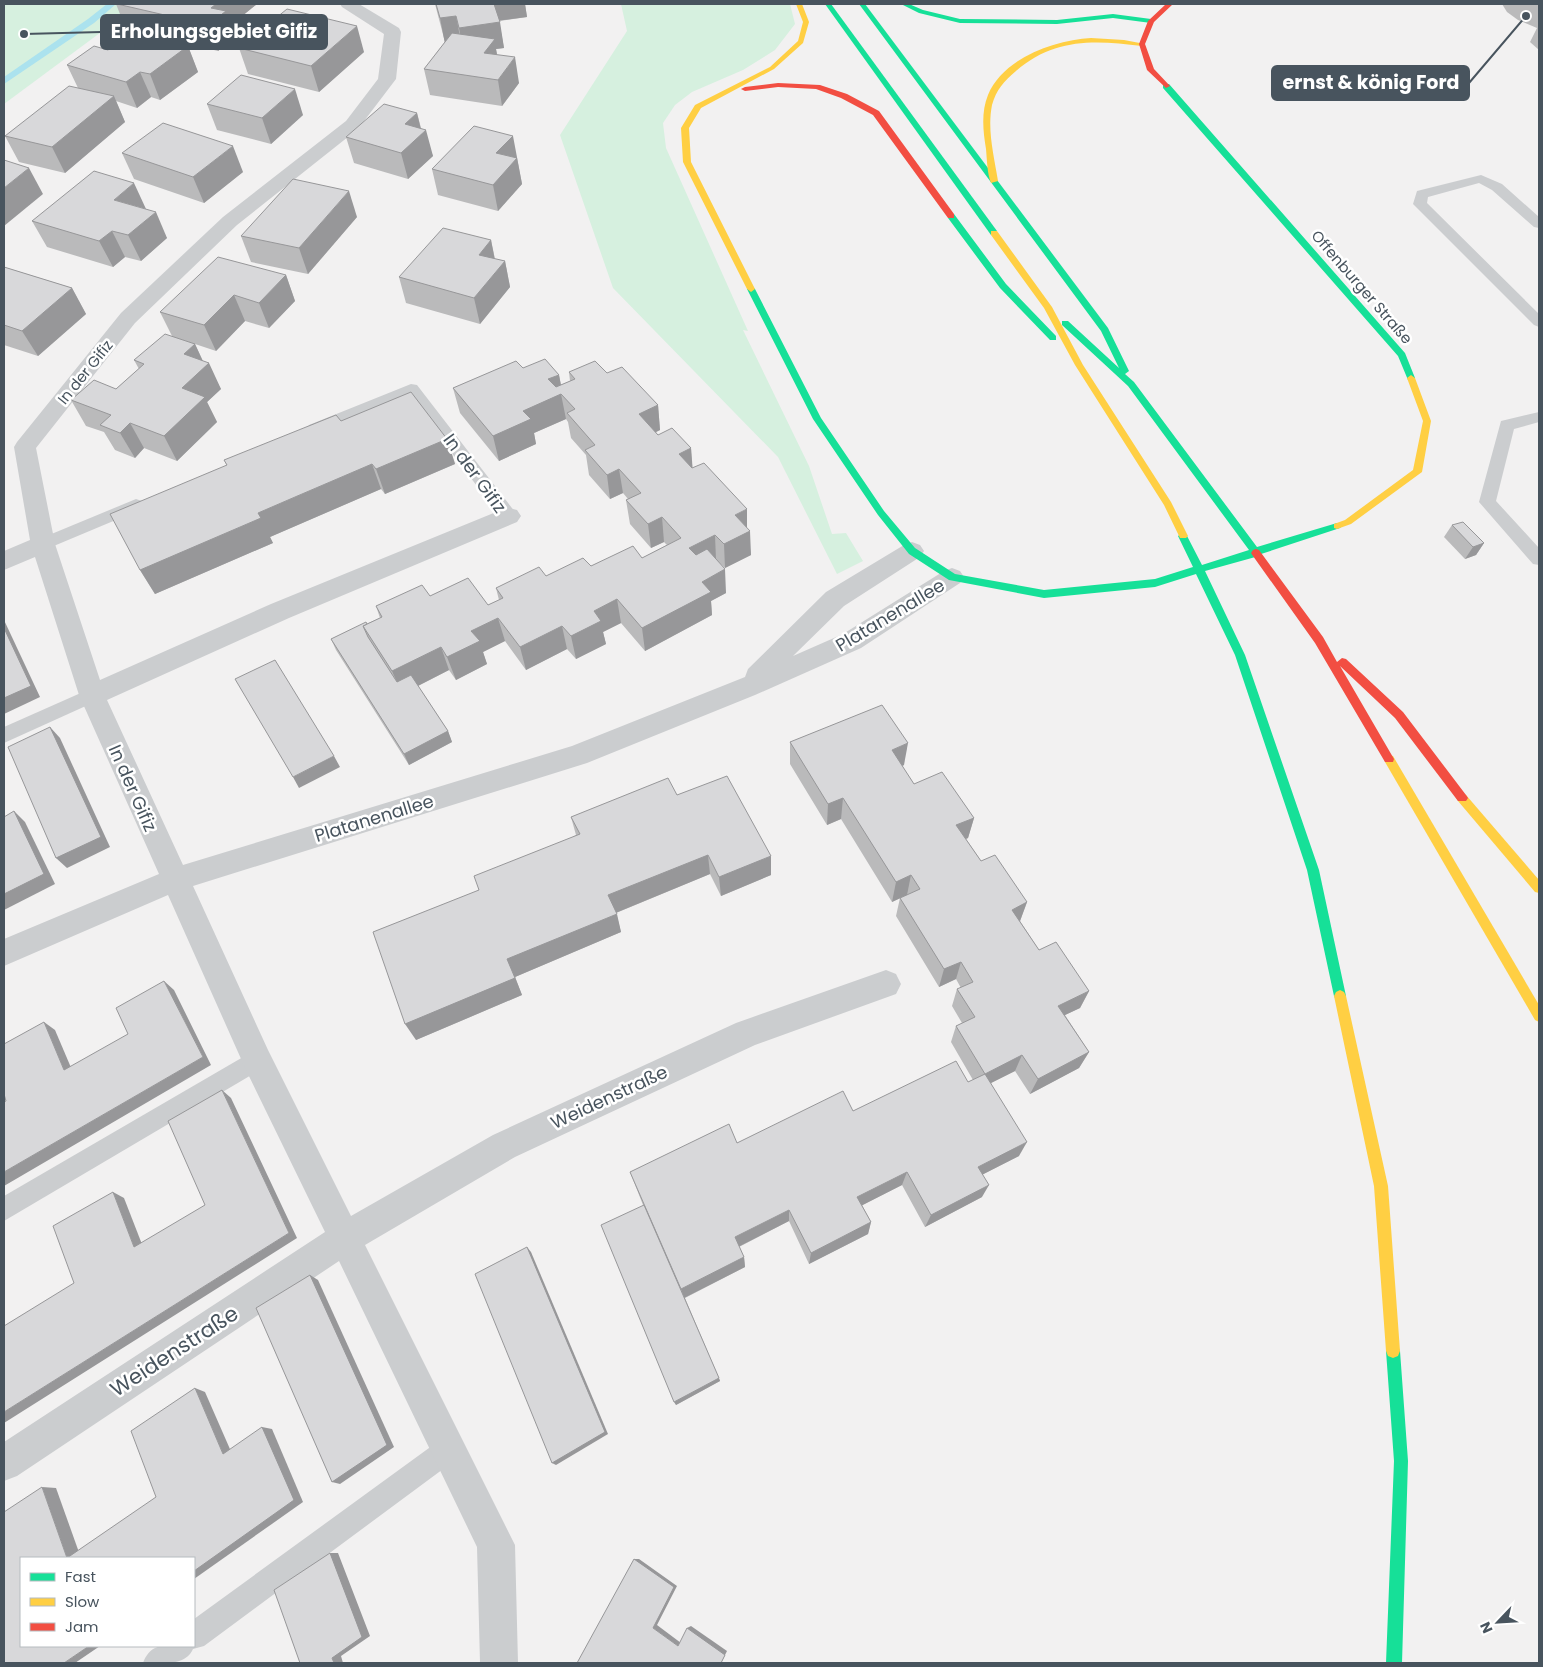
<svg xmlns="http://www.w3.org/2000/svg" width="1543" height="1667" font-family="Poppins,sans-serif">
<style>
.green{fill:#d6f0df}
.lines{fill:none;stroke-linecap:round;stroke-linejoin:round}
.stream{fill:#abe2ee;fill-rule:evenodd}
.lane{fill:#cbcdcf;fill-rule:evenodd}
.street{fill:#cbcdcf;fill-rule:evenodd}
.fast{fill:#16e098;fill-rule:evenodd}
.slow{fill:#ffcf43;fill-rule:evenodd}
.jam{fill:#f24e42;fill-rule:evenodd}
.wall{fill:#bababb}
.shaded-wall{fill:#979799}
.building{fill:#d8d8da;stroke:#979799}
.labels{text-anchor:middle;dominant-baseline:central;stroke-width:5;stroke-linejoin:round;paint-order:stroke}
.far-street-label{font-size:15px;fill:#48545e;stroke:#fff}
.street-label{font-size:18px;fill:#48545e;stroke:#fff}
.near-street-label{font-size:21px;fill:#48545e;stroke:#fff}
.leader{fill:none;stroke:#48545e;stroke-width:2}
.callout-dot{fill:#48545e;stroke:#fff;stroke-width:2}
.callout{fill:#48545e;stroke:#48545e;stroke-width:2}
.callout-label{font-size:19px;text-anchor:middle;font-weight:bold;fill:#fff}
</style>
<rect width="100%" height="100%" fill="#f2f1f1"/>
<!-- green -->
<g class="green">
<polygon points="4,4 139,4 4,104"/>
<polygon points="621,4 790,4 795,24 775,50 743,70 692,92 675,105 663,123 666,148 748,331 743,330 809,466 832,534 846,533 863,561 837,574 778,457 613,288 560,135 627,31"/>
</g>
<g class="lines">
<!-- stream -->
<polygon class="stream" points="107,4 116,4 94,23 4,84 4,77 88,19"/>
<!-- lane -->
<g class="lane">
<polygon points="1481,175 1502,184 1539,217 1539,228 1534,227 1492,190 1479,183 1428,197 1427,203 1539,314 1539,327 1534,325 1413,204 1417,191"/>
<polygon points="411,384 417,385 515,512 517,516 515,520 509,522 503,520 408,396 321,433 315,434 309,433 307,429 309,425"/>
<polygon points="1539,412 1539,422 1514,429 1496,501 1539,548 1539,565 1533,564 1479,502 1501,421"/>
<polygon points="136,499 142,501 144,505 142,509 49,548 43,550 37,548 34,544 37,540"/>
<polygon points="92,688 99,690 101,695 99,700 4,743 4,727"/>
<polygon points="257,1049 265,1053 268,1060 265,1067 4,1221 4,1196"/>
<path d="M 449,1436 L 458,1440 L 462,1449 L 458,1458 L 204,1646 L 193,1649 C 185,1667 161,1663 143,1663 C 152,1639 172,1646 194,1646 L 194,1619 L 440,1440 Z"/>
</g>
<!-- street -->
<polygon class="street" points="340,4 359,4 399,28 401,32 396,79 358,129 237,225 135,323 36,448 55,544 100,680 271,604 501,510 509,508 517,510 521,516 517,522 289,618 107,700 183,865 572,746 745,677 748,669 826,592 904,545 912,542 920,545 924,551 920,557 844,606 793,656 843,634 944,571 952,568 960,571 964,577 960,583 861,648 755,695 587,763 193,886 268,1050 351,1216 493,1135 736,1023 886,970 896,974 901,984 896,994 755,1045 515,1157 365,1245 515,1545 518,1663 480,1663 477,1547 339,1261 17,1476 4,1481 4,1442 325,1232 246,1070 168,895 4,966 4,939 159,874 79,695 35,557 4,570 4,551 30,540 14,447 17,442 121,313 223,217 346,121 378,79 384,34 342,7"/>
<!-- fast -->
<g class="fast">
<polygon points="825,4 831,4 997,231 997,235 991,235"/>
<polygon points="859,4 865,4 1108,328 1129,371 1125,374 1134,382 1257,547 1337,523 1342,526 1340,528 1261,554 1259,556 1205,571 1245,655 1319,870 1346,996 1344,1000 1340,1002 1336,1000 1334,996 1307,870 1235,655 1196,574 1155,587 1044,598 949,580 909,554 878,515 813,419 747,289 751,286 755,289 821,418 884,511 915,548 955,574 1044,590 1155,579 1193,567 1178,536 1183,532 1186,534 1202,565 1249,550 1128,386 1062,325 1062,321 1068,321 1119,368 1101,331"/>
<polygon points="901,4 909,4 923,10 960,19 1057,20 1113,14 1151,19 1154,21 1151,23 1113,18 1057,24 960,23 919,13"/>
<polygon points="1163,84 1169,84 1405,353 1415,378 1414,380 1408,380 1398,356 1163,88"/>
<polygon points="948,214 954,214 1006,284 1056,336 1056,340 1050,340 1000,288 948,218"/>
<polygon points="1393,1344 1398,1346 1400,1351 1408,1461 1402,1663 1386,1663 1394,1461 1386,1351 1388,1346"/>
</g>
<!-- slow -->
<g class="slow">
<polygon points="796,4 802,4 809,22 803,43 774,69 701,108 689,128 691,162 755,289 751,292 747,289 683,162 681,128 695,105 770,67 798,41 803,22"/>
<path d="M 1091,38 L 1124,40 L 1145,44 L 1142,46 C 1094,40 1054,38 1016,71 C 1004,81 996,90 992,105 C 987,130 994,156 998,181 L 991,183 C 987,173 987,159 986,149 C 983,131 981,112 988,95 C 1003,58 1055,40 1091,38 Z"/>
<polygon points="991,231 997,231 1052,307 1083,365 1171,502 1188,536 1186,538 1180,538 1164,505 1075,365 1044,308 991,235"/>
<polygon points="1411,375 1415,378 1431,421 1422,472 1351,524 1337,529 1334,528 1334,524 1345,520 1413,470 1423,421 1407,378"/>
<polygon points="1389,755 1393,756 1539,1005 1539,1022 1535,1020 1385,762 1384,759 1385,756"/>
<polygon points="1462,793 1466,795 1539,880 1539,893 1535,892 1458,801 1456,798 1458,795"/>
<polygon points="1340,990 1344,992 1346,996 1388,1186 1400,1351 1398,1356 1393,1358 1388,1356 1386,1351 1374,1186 1334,996 1336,992"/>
</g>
<!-- jam -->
<g class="jam">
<polygon points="1166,4 1173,4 1154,22 1145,44 1154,69 1170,86 1166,88 1147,70 1139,44 1148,21"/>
<polygon points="778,83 820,85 847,94 879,111 954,214 954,218 948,218 873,115 841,98 816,89 778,87 745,91 741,89 745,87"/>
<polygon points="1256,549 1259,550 1323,637 1337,662 1342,658 1346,659 1403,712 1466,795 1468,798 1466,801 1458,801 1395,718 1340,666 1394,759 1393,762 1385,762 1315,643 1253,556 1251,553 1253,550"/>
</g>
</g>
<!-- wall -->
<g class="wall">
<polygon points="116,4 257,4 231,25 235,37 218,51 126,29"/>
<polygon points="435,4 525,4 527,17 499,21 504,48 496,49 497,55 519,83 502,106 430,95 424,69 445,42"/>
<polygon points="1502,4 1539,4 1539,50 1530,42 1537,28 1518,20 1507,12"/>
<polygon points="188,46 198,72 160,100 151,97 137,108 116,101 125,122 65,173 19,162 5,136 78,88 67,65"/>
<polygon points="239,48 364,52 319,92 248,74"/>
<polygon points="207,104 303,115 271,144 217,130"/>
<polygon points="417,113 421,128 433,156 408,179 354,163 346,137"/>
<polygon points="122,153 243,172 204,203 134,179"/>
<polygon points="517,158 522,184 498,211 438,195 432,169"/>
<polygon points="146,209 167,238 141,261 125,257 113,267 47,247 32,221"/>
<polygon points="357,217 308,274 251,262 241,236"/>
<polygon points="491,240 495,259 505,261 510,287 480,324 406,303 399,277"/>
<polygon points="4,267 72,288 86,314 38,356 4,345"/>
<polygon points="286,275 295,301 269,328 245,321 216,351 195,344 203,361 221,389 207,402 217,422 177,461 144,448 135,458 115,450 104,432 86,426 71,400 116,389 139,369 134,360 172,336 160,312"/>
<polygon points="523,368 559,375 561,385 570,381 569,372 607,373 658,405 660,430 656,432 658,435 691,448 692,468 747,528 751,555 725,568 716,560 726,593 711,601 712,615 645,651 621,623 603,632 606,644 576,659 567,649 526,670 505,641 483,652 487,664 456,680 449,670 418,686 448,731 452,742 409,765 336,650 331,639 380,618 376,606 430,596 488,605 499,600 496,588 591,566 642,558 667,545 664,542 651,548 630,524 626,500 628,499 623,493 610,499 589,475 586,455 571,438 568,422 566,419 534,433 536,444 499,461 460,413 453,388"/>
<polygon points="341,421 447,439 455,464 385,494 381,489 270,537 273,543 155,594 140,570 227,466 224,460"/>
<polygon points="1452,525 1484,543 1476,555 1465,559 1444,537"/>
<polygon points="790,742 904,765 902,766 914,784 974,818 968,838 966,839 981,861 1027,902 1020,921 1039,950 1089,991 1080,1008 1065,1015 1089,1052 1079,1068 1030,1094 1015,1071 991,1083 1019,1156 983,1174 982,1197 925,1227 902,1185 862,1205 871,1222 868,1234 809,1264 789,1221 739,1247 744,1257 745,1267 685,1298 720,1381 676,1405 643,1205 630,1172 853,1111 968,1082 973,1080 951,1042 956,1026 962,1023 952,1006 957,989 961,988 956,979 939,987 896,916 900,898 892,902 841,819 827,825 790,764"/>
<polygon points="677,795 771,856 771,875 721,896 710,874 616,913 621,932 515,977 522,995 416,1040 479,890 576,835 571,817"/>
</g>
<!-- shaded-wall -->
<g class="shaded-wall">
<polygon points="216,4 257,4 231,25 235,37 218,51 208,25 211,8"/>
<polygon points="493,4 525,4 527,17 496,21"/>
<polygon points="456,16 461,42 445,44 440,18"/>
<polygon points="500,22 504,48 496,49 499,65 464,54 459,28"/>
<polygon points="357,26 364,52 319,92 311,66"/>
<polygon points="188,46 198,72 160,100 150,74"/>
<polygon points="515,57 519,83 502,106 498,80"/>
<polygon points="140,72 151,97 137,108 126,82"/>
<polygon points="295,89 303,115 271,144 262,118"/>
<polygon points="114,96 125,122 65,173 52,147"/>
<polygon points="417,113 422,134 426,130 433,156 408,179 401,153 405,124"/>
<polygon points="513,136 522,184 498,211 493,185 496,153"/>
<polygon points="233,146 243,172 204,203 193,177"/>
<polygon points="29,168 43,194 4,226 4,188"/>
<polygon points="134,183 146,209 114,200"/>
<polygon points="349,191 357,217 308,274 299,248"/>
<polygon points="156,212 167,238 141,261 128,235"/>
<polygon points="112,231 125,257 113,267 99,241"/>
<polygon points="491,240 496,266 479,255"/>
<polygon points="505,261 510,287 480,324 474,298"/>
<polygon points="286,275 295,301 269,328 259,303"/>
<polygon points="72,288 86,314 38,356 22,331"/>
<polygon points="234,295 245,321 216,351 204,325"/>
<polygon points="195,344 205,366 209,363 221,389 207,402 217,422 177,461 164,436 182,388 184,354"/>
<polygon points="559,375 563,396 561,394 566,419 534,433 536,444 499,461 493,436 523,411 548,379"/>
<polygon points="658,405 660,430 642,439 639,414"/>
<polygon points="130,423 144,448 135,458 120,433"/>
<polygon points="447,439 455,464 385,494 376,469"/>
<polygon points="691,448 693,473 679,454"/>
<polygon points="372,464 381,489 270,537 273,543 155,594 140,570 258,513"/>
<polygon points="619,469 623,493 610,499 607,475"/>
<polygon points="747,509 747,532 750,531 751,555 725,568 724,544 735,515"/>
<polygon points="662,517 664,542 651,548 648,524"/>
<polygon points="715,535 716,560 691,572 689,548"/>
<polygon points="1484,543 1476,555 1465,559 1473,547"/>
<polygon points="725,569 726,593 711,601 712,615 645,651 642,628 702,582"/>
<polygon points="617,599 621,623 603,632 606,644 576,659 571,636 594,611"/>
<polygon points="498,618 505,641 483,652 487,664 456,680 447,657 471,631"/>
<polygon points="4,620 40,697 4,714"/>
<polygon points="562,626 567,649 526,670 520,647"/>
<polygon points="441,647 449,670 402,694 392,671"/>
<polygon points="50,727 60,738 110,847 67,868 56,858"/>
<polygon points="448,731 452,742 409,765 404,754"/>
<polygon points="908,743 904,765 888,772 892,750"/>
<polygon points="334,756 340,767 299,788 293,777"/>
<polygon points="843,798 841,819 827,825 828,804"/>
<polygon points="14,811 25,822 55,884 4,910 4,894"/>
<polygon points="974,818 968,838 951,845 956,825"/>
<polygon points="708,855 710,874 613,914 608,895"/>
<polygon points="771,856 771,875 721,896 719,877"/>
<polygon points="911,875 907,895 892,902 896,882"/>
<polygon points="1027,902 1020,921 1005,928 1012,910"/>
<polygon points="617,914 621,932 515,977 522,995 416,1040 405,1024 507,959"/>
<polygon points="961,962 956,979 939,987 944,969"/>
<polygon points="164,981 174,990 211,1065 4,1186 4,1172 203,1057"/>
<polygon points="1089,991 1080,1008 1050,1022 1058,1006"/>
<polygon points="44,1022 55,1030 75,1077 64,1070"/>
<polygon points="1089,1052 1079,1068 1030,1094 1038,1079"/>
<polygon points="1022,1055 1015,1071 979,1089 985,1074"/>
<polygon points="222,1090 231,1098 297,1238 4,1423 4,1412 289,1233"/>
<polygon points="1027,1142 1019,1156 972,1180 978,1167"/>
<polygon points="907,1172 902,1185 855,1209 857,1197"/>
<polygon points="989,1185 982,1197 925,1227 931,1215"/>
<polygon points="113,1192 124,1198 145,1252 134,1247"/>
<polygon points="789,1210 789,1221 736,1248 735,1237"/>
<polygon points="871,1222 868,1234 809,1264 811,1253"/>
<polygon points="527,1247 531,1252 608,1434 556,1465 552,1463"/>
<polygon points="744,1257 745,1267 684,1298 681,1289"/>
<polygon points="310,1275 318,1280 394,1447 340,1484 332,1482"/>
<polygon points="719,1378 720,1381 676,1405 674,1402"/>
<polygon points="195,1388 205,1392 233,1456 223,1454"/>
<polygon points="262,1427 272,1429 303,1502 194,1579 194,1571"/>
<polygon points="42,1487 56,1488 81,1558 67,1558"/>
<polygon points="330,1553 338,1553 370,1636 341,1656 343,1663 334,1663 332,1658"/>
<polygon points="634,1559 639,1559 677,1586 657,1625 681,1643 678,1646 653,1628"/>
<polygon points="691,1626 727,1651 721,1663 687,1628"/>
<polygon points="89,1646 100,1646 75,1663 64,1663"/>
</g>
<!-- building -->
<g class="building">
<polygon points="117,4 216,4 211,8 226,11 208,25"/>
<polygon points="436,4 494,4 500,22 459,28 456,16 440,18"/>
<polygon points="287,9 357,26 311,66 239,48"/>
<polygon points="134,31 188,46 150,74 140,72 126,82 67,65 94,46 108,50"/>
<polygon points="452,33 495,39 484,53 515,57 498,80 424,69"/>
<polygon points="241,75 295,89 262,118 207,104"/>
<polygon points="69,86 114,96 52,147 5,136"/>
<polygon points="384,104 417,113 405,124 426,130 401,153 346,137"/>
<polygon points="163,123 233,146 193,177 122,153"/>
<polygon points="474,126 513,136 496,153 517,158 493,185 432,169"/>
<polygon points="4,160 29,168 4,188"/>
<polygon points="94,171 134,183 114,200 156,212 128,235 112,231 99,241 32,221"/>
<polygon points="293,179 349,191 299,248 241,236"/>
<polygon points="443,228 491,240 479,255 505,261 474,298 399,277"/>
<polygon points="218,257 286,275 259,303 234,295 204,325 160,312"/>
<polygon points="4,267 72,288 22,331 4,325"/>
<polygon points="165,334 195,344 184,354 209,363 182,388 205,397 164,436 130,423 120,433 100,425 111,415 71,400 94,380 116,389 144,364 134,360"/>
<polygon points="545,359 559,375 548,379 556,387 575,379 569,372 595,361 607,373 622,367 658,405 639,414 658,435 672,428 691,448 679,454 692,468 704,463 747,509 735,515 750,531 724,544 715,535 689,548 696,555 707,549 725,569 702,582 711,592 642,628 617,599 594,611 601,621 571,636 562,626 520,647 498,618 471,631 480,641 447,657 441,647 392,671 363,626 382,617 376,606 422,585 430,596 468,578 488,605 503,598 496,588 539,567 546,576 583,558 591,566 633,546 642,558 681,538 662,517 648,524 626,500 641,493 619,469 607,475 585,450 595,445 567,413 575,409 561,394 523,411 531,419 493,436 453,388 516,361 523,368"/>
<polygon points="411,392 447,439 376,469 372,464 295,497 258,513 261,518 140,570 110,514 227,465 224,460 336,415 341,421"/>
<polygon points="1463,522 1484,543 1473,547 1452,525"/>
<polygon points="366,622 367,624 363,626 368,637 397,682 411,675 448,731 404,754 331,639"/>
<polygon points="4,628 31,686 4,698"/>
<polygon points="275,660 334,756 293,777 235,679"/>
<polygon points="882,705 908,743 892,750 914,784 942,772 974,818 956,825 981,861 995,855 1027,902 1012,910 1039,950 1056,942 1089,991 1058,1006 1089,1052 1038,1079 1022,1055 985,1074 956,1026 975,1017 957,989 973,982 961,962 944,969 900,898 920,889 911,875 896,882 843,798 828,804 790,742"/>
<polygon points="50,727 101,837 56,858 8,747"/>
<polygon points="727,776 771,856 719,877 708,855 608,895 617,914 507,959 515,978 405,1024 373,932 479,890 474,876 580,834 571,817 668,778 677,795"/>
<polygon points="14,811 44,874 4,894 4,817"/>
<polygon points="164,981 203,1057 4,1172 4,1102 6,1101 4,1094 4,1044 44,1022 64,1070 128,1034 116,1008"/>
<polygon points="956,1061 968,1082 985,1074 1027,1142 978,1167 989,1185 931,1215 907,1172 857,1197 871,1222 811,1253 789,1210 735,1237 744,1257 681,1289 630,1172 729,1124 737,1143 843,1091 853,1111"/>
<polygon points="222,1090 289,1233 4,1412 4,1326 74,1283 53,1226 113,1192 134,1247 205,1205 168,1121"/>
<polygon points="644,1205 719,1378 674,1402 601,1225"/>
<polygon points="527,1247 605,1432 552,1463 475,1274"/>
<polygon points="310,1275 387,1445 332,1482 256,1308"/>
<polygon points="195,1388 223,1454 262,1427 294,1500 194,1571 194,1558 21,1558 21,1646 89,1646 64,1663 4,1663 4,1512 42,1487 67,1558 156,1497 131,1431"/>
<polygon points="330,1553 362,1637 332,1658 334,1663 300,1663 274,1590"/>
<polygon points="634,1559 674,1587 653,1628 678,1646 687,1628 725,1655 721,1663 577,1663"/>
</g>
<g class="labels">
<!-- far-street labels -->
<g class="far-street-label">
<text transform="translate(1362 287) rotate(49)">Offenburger Straße</text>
<text transform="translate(85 372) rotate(-51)">In der Gifiz</text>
</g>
<!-- street labels -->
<g class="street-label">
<text transform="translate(475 473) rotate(54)">In der Gifiz</text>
<text transform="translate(890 615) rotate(-31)">Platanenallee</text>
<text transform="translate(133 788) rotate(66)">In der Gifiz</text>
<text transform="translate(374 818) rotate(-17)">Platanenallee</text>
<text transform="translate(609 1097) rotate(-25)">Weidenstraße</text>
</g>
<!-- near-street labels -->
<g class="near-street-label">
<text transform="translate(174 1351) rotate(-33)">Weidenstraße</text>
</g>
</g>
<!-- callouts -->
<path class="leader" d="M24 34L101 32M1526 16L1469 83"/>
<g class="callout-dot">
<circle cx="24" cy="34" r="5"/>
<circle cx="1526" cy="16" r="5"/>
</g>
<g class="callout">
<rect x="101" y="15" width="226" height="34" rx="5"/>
<rect x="1272" y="66" width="197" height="34" rx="5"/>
</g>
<g class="callout-label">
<text x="214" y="38">Erholungsgebiet Gifiz</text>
<text x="1371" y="89">ernst &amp; könig Ford</text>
</g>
<!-- border -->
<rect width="1543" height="1667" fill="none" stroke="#48545e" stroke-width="10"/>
<!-- legend -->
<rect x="20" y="1557" width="175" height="90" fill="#ffffff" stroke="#b6bbbf"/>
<rect x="30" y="1573" width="25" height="8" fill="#16e098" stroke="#b6bbbf"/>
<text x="65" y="1582" font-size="15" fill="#48545e">Fast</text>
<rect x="30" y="1598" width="25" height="8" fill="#ffcf43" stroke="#b6bbbf"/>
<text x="65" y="1607" font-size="15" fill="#48545e">Slow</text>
<rect x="30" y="1623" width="25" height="8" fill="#f24e42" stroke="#b6bbbf"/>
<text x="65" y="1632" font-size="15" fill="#48545e">Jam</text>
<!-- north arrow -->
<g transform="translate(1498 1622) rotate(245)" stroke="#ffffff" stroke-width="4" paint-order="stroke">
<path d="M0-4L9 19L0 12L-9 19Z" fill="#48545e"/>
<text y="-8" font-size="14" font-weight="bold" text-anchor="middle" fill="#48545e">N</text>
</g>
</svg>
